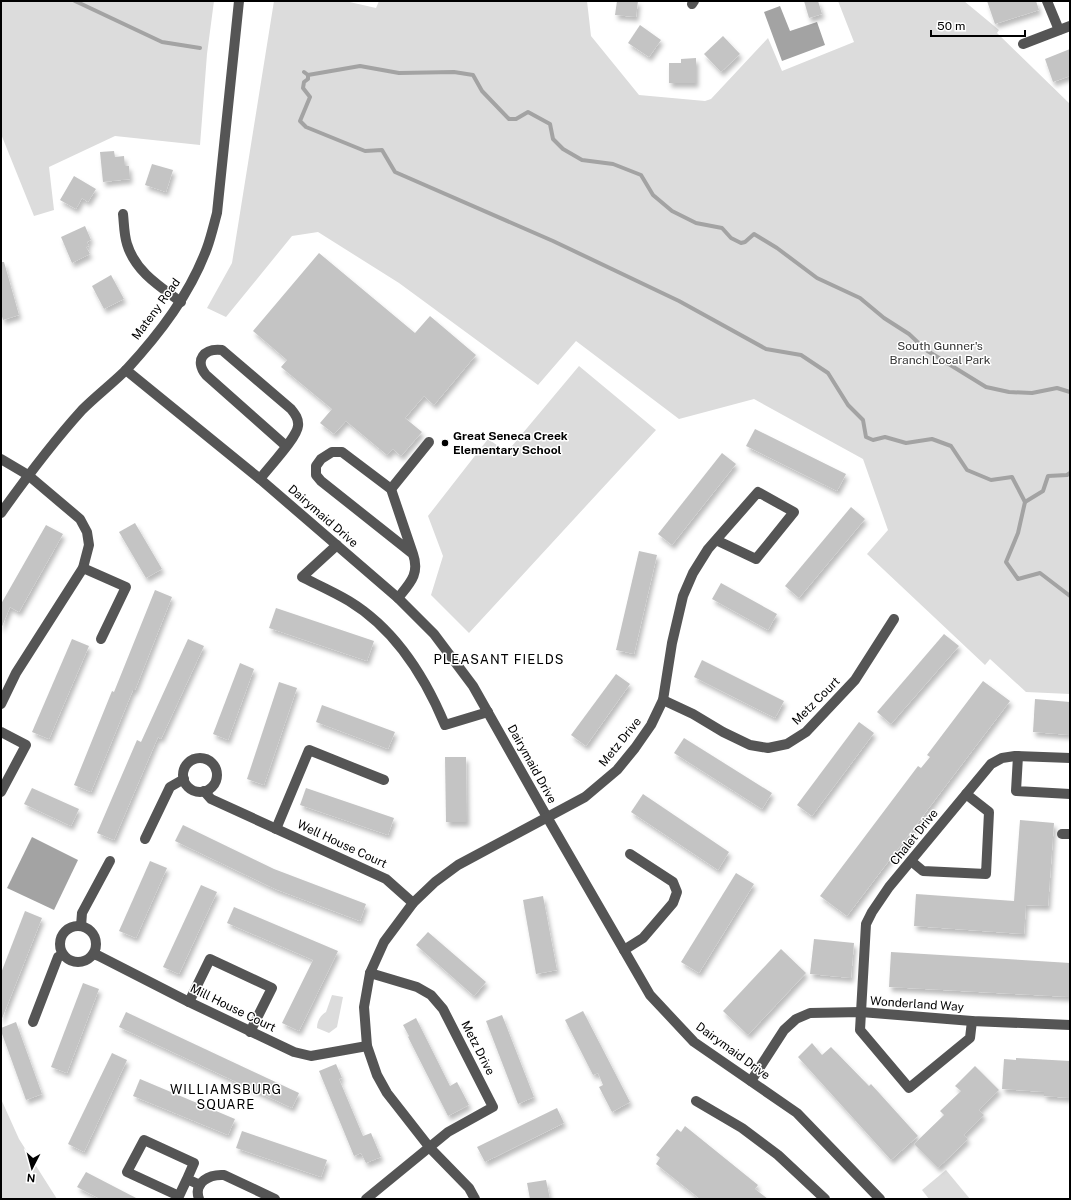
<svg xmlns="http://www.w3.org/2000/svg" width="1071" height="1200" font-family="'Public Sans',sans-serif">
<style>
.green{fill:#dcdcdc}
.water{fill:#a3a3a3}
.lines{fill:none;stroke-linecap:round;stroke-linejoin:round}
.stream{stroke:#a3a3a3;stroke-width:4}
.building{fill:#c4c4c4;filter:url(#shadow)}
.minor{stroke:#555;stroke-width:10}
.poi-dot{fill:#000;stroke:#fff;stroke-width:1.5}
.labels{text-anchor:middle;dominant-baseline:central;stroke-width:3;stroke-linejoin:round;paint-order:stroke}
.street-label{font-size:12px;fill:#000;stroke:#fff}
.park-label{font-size:12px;fill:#333;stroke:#fff}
.poi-label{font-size:12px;font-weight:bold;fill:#000;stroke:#fff;text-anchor:start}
.neighbourhood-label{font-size:13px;letter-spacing:1px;fill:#000;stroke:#fff}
</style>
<defs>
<filter id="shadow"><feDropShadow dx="2.5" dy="4.5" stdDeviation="2" flood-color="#0004"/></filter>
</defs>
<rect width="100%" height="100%" fill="#fff"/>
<!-- green -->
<g class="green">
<polygon points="1,1 214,1 207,54 200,145 115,136 49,167 54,210 34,216 1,134"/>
<polygon points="274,1 345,1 376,8 379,1 587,1 591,36 639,95 705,101 711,99 768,38 782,71 854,42 838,1 964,1 999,30 997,33 1070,104 1070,694 1026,692 990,659 985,665 867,554 888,530 863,459 754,399 679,419 576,341 538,385 399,283 318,232 292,236 226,317 207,308 232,263"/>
<polygon points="579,366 656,430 469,633 431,595 443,556 428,516 488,439 507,452"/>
<path d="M 332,995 L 343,997 L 337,1027 L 329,1033 L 317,1028 C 317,1021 320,1016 326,1012 Z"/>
<polygon points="1,1099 19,1139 57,1199 1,1199"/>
<polygon points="946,1170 970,1199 929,1199 922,1190"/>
</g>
<!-- water -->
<g class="water">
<polygon points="780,6 790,31 817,22 825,45 782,61 764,12"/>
<polygon points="32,837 78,860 54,910 7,888"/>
</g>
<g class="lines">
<!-- stream -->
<g class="stream">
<polyline points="75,1 162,42 200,48"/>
<polyline points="304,72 308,75 360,66 399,73 454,72 473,75 482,91 509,119 516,119 528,112 550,124 553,139 563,149 582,160 613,164 641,175 653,195 672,211 696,223 722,228 731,238 741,243 745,242 754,234 777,248 817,278 860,298 884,318 909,334 926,350 986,387 1009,392 1032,393 1057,388 1070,392"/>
<polyline points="308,75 308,79 304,82 303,88 310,97 300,121 306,127 365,151 382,150 395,172 553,241 679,301 766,349 801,355 828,373 848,405 863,420 866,437 873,440 885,437 906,443 932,439 951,446 967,470 991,480 1012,477 1025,502 1018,533 1006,562 1018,579 1040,573 1070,596"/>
<polyline points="1025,502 1043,491 1048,476 1067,475 1070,473"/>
</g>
</g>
<!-- building -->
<g class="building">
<polygon points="617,1 638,1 636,17 615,15"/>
<polygon points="804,1 818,1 822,14 809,18"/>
<polygon points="987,1 1036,1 1039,10 995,24"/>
<polygon points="640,25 661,40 649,57 628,43"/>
<polygon points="723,36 740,54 721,72 704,54"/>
<polygon points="1070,49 1070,76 1053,82 1045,59"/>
<polygon points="696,58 696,83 669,83 669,63 681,63 681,59"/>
<polygon points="114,151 115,157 124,156 125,166 129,166 130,179 103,182 100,152"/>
<polygon points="152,164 173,170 166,192 145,185"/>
<polygon points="74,176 96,189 88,202 82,198 76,209 60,200"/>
<polygon points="85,226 91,240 87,242 89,246 86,247 90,254 72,263 61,237"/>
<polygon points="319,253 415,333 430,316 476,355 434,405 424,396 405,418 422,432 401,456 393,449 387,455 346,421 334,434 320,423 332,409 281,367 287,360 253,331"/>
<polygon points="1,262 4,262 19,315 3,320 1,313"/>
<polygon points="111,275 124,299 104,309 92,286"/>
<polygon points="755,429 846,474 837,491 746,446"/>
<polygon points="722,453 736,464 672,545 658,534"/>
<polygon points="851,507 865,519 799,598 785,586"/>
<polygon points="135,523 162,569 146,578 119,532"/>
<polygon points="46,525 63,534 19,612 10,607 1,629 1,604"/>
<polygon points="639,551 657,555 634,654 616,650"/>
<polygon points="721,583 777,614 768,630 712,599"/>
<polygon points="155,590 172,597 135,690 133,690 91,792 74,785 112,691 114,692"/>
<polygon points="276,608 374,641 367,661 269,628"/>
<polygon points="944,634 959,646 891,724 877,712"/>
<polygon points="72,639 89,646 49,739 32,732"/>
<polygon points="188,639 204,646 161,739 158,737 114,840 97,833 137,740 141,742"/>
<polygon points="702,660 784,701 775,718 694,677"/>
<polygon points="240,663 254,669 228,740 213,734"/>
<polygon points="616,674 630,684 586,746 571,735"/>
<polygon points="983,681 1010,701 847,916 820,896 918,766 921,768 930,757 927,755"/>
<polygon points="279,682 297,688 264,785 247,779"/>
<polygon points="1035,699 1070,702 1070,735 1033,732"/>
<polygon points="322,705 395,732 388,749 316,722"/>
<polygon points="859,722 874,733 812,816 797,805"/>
<polygon points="684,738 772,793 762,809 674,753"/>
<polygon points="445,757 466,757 467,822 446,822"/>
<polygon points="32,788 79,809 71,826 24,804"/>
<polygon points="306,788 394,818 388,835 300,805"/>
<polygon points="643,794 729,852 718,870 631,812"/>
<polygon points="1020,820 1054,823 1048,906 1026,905 1024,934 914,926 916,894 1014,901"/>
<polygon points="183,825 274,869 366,904 360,921 275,889 175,841"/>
<polygon points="150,861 167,868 136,938 119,931"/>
<polygon points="736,873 754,884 699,973 681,962"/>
<polygon points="201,885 217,892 179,974 163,967"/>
<polygon points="543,896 557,970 536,974 523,900"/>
<polygon points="234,907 338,951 299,1031 282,1023 313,960 227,923"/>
<polygon points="25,911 42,918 1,1021 1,973"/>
<polygon points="428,932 486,982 474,996 416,945"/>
<polygon points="814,939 854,943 851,978 810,974"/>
<polygon points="781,949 806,973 748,1035 723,1011"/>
<polygon points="891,952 1070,963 1070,997 889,987"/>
<polygon points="83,983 99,989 67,1073 51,1067"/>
<polygon points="583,1011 630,1102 612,1112 599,1087 603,1085 598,1073 593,1075 565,1020"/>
<polygon points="126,1012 299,1093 292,1108 119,1027"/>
<polygon points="502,1015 534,1097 518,1104 486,1021"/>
<polygon points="416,1018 450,1086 457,1082 469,1105 448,1116 408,1037 409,1036 403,1025"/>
<polygon points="16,1022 42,1094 26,1100 1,1031 1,1028"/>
<polygon points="812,1043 822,1055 831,1047 869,1086 871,1084 918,1136 891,1160 798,1057"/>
<polygon points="112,1053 127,1060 84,1152 68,1144"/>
<polygon points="1016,1058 1070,1061 1070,1098 1044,1096 1044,1092 1002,1089 1004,1059 1016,1060"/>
<polygon points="336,1064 342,1078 339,1079 363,1136 371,1133 381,1157 366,1163 361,1153 354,1156 319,1071"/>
<polygon points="975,1066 999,1090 979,1110 984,1115 964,1135 968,1139 938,1168 914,1144 944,1115 940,1111 961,1091 955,1086"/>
<polygon points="140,1079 235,1119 228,1135 133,1096"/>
<polygon points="557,1108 564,1123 485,1162 477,1147"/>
<polygon points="685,1126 758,1185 755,1189 768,1199 700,1199 656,1164 660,1158 656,1155 677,1129 681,1132"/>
<polygon points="242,1131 327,1160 321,1177 236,1148"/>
<polygon points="86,1172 138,1199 100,1199 77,1187"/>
<polygon points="546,1180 550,1199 530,1199 527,1183"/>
</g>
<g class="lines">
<!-- minor -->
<g class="minor">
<polyline points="1047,1 1059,30"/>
<polyline points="692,4 694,1"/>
<polyline points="1023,44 1070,26"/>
<path d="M 123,214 C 124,223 124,235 127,244 C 135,271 159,286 181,302"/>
<polyline points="126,370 260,479 398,598 434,634 473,686 547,817 650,995 694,1042 797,1113 880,1199"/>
<polyline points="1,459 28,475 80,519 87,532 89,545 83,568 16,673 1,704"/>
<path d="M 260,479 C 268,468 297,438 298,426 C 299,419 295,414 291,409 L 222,350 C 204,348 194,360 206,375 L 286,446"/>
<polyline points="391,489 429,442"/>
<path d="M 1,513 C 26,478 53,442 82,410 C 96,396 113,383 127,369 C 160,333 190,294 207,248 C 211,237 214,224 217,213 L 239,1"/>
<path d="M 337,545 L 302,577 C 318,585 334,592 349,601 C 395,629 425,677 445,725 L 488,712"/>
<polyline points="83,568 126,587 101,639"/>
<path d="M 398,598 C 410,583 420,574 413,554 L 391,489 L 342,452 L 332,452 L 321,459 L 316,466 L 316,475 L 321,481 L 413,554"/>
<polyline points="663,700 693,714 723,732 750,745 768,748 787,744 806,732 855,680 894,619"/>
<polyline points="1,732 26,745 1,792"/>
<polyline points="1018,756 1016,791 1070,794"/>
<circle cx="200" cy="775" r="17"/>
<polyline points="204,791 211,799 386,879 413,903"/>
<polyline points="276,829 309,750 384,780"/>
<polyline points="1062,834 1070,834"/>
<polyline points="145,839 170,787 184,779"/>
<polyline points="911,861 923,871 986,874 989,812 966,794"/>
<circle cx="78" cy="944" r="18"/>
<polyline points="81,926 82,913 110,861"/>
<polyline points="624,950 643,938 673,903 677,892 673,882 630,854"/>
<polyline points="94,954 99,956 189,1002 294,1052 311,1056 367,1046"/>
<polyline points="189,1002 210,959 272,988 250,1032"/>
<polyline points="972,1021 970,1038 909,1088 860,1030 866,924 872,912 889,887 991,764 1002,758 1015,756 1070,758"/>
<polyline points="33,1022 58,957 62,955"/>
<polyline points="751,1081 784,1030 796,1019 810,1013 861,1012 972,1021 1070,1025"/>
<polyline points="696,1101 742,1128 778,1155 825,1199"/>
<polyline points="187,1179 179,1196 127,1172 144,1140 194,1163 187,1179 200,1185"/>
<path d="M 199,1199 C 193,1182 210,1174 224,1175 L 275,1199"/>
<polyline points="366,1199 448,1132 493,1107 443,1009 431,995 417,987 370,973"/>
<polyline points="475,1199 469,1188 430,1148 387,1093 377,1075 367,1046 364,1007 370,973 384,942 413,903 435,882 458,865 585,797 617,770 635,748 651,725 663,700 672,643 683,596 693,573 708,549 758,492 794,512 756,559 716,540"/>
</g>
</g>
<!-- markers -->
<circle class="poi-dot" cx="445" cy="443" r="4"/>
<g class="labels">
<!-- street labels -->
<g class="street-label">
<text transform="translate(156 309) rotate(-54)">Mateny Road</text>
<text transform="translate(323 516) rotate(41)">Dairymaid Drive</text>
<text transform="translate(816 701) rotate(-45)">Metz Court</text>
<text transform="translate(620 742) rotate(-51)">Metz Drive</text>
<text transform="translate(532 764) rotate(61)">Dairymaid Drive</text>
<text transform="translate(914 837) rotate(-51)">Chalet Drive</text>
<text transform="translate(342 844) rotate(25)">Well House Court</text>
<text transform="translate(917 1004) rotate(4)">Wonderland Way</text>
<text transform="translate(233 1008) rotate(26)">Mill House Court</text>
<text transform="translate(478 1048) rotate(63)">Metz Drive</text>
<text transform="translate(733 1051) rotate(36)">Dairymaid Drive</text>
</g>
<!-- park labels -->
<g class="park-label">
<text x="940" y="346">South Gunner's<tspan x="940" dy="14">Branch Local Park</tspan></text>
</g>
<!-- poi labels -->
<g class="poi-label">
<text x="453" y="436">Great Seneca Creek<tspan x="453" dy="14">Elementary School</tspan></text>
</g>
<!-- neighbourhood labels -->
<g class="neighbourhood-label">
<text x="499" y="659">PLEASANT FIELDS</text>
<text x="226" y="1089">WILLIAMSBURG<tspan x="226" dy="15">SQUARE</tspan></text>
</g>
</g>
<!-- border -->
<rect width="1071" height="1200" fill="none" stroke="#000000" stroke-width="4"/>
<!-- north arrow -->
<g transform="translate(32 1168) rotate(186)" stroke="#ffffff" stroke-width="3" paint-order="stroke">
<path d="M0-3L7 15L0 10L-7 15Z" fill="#000000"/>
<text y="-6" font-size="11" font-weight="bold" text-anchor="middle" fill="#000000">N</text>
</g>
<!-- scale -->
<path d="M931 30v6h94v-6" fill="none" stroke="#000000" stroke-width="2"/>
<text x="937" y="30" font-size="12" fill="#000000" stroke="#ffffff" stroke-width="3" paint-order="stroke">50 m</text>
</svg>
